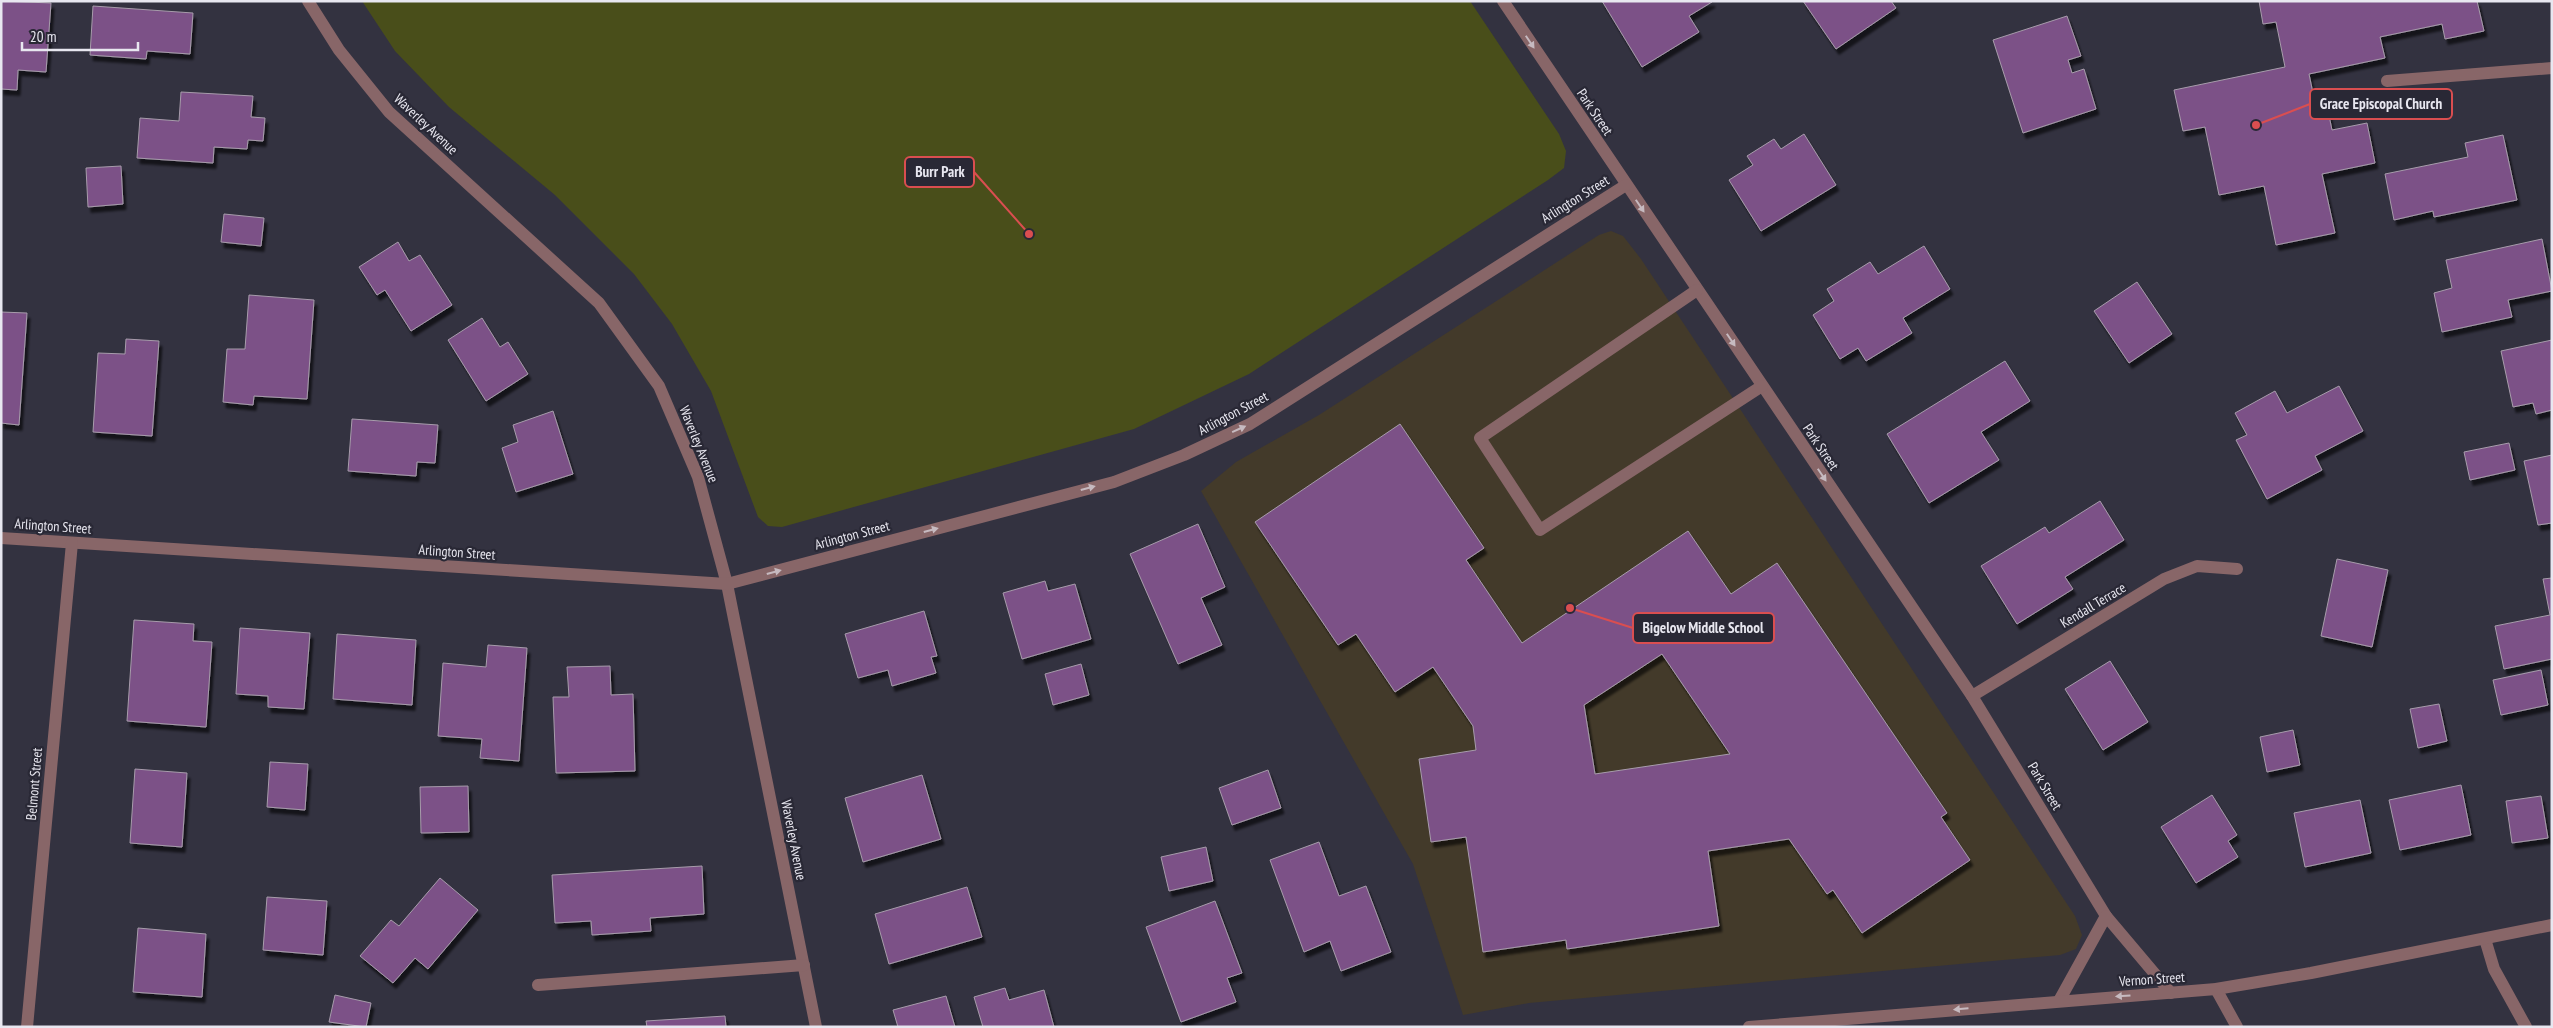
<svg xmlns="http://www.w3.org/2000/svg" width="2553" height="1028" font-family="'PT Sans Narrow',sans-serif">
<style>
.education{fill:#433a2a}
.green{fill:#494e1a}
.building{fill:#7c5187;stroke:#a79cab;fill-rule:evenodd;filter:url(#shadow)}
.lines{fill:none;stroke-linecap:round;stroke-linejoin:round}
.minor{stroke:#886668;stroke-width:12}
.oneway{fill:#c6bac0}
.labels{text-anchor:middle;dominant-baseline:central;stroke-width:4.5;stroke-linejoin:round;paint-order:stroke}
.street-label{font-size:14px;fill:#e8e7f0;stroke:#292835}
.leader{fill:none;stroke:#da4e50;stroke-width:2}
.callout-dot{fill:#da4e50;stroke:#292835;stroke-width:2}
.callout{fill:#292835;stroke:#da4e50;stroke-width:2}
.callout-label{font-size:15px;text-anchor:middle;font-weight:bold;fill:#e8e7f0}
</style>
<defs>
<filter id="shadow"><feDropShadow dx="3" dy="5.5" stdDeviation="1" flood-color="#0009"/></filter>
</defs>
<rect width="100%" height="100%" fill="#333240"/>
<!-- education -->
<polygon class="education" points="1611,231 1623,236 1641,259 2075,916 2082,935 2076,949 2060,955 1529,1003 1463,1015 1413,864 1201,491 1236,462 1319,415 1599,235"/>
<!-- green -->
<polygon class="green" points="362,1 1470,1 1559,134 1566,151 1564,168 1548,180 1249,374 1134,429 782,527 768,526 758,517 711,391 672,324 634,274 555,195 449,107 395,51"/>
<!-- building -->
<g class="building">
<polygon points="1,1 51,3 46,72 18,70 17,90 1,89"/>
<polygon points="1602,1 1712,1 1712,2 1689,16 1699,32 1642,67"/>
<polygon points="1803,1 1891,1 1896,8 1836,49"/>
<polygon points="2259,1 2477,1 2484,31 2445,39 2442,24 2380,37 2385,58 2309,74 2315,103 2326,101 2332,130 2367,123 2375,163 2322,174 2335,233 2276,245 2264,186 2219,195 2205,127 2183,131 2174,90 2285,67 2276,22 2263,24"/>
<polygon points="93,6 193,13 190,54 147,51 146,59 90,55"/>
<polygon points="2067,16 2081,56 2068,60 2072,73 2084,69 2096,109 2023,133 1993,40"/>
<polygon points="181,92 253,96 251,117 265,118 263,141 248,140 247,149 214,147 213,163 137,158 140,118 179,121"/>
<polygon points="1804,134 1836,185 1761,231 1729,180 1753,165 1747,156 1774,139 1781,149"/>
<polygon points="2503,135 2517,200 2434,217 2433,211 2394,220 2385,174 2468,157 2465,143"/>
<polygon points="121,166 123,204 88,207 86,168"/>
<polygon points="224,214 264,218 261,246 221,242"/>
<polygon points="2542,239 2552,291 2508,300 2512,317 2442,332 2434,293 2452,288 2446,260"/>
<polygon points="398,242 409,261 420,255 452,305 411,331 385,290 377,295 359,267"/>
<polygon points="1924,246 1950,289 1903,318 1912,333 1866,361 1858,348 1840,359 1813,315 1834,301 1827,289 1870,262 1878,274"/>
<polygon points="2137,282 2172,334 2129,363 2094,311"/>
<polygon points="249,295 314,300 307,399 254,396 253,405 223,402 227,349 245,349"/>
<polygon points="1,312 27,313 19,425 1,423"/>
<polygon points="482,318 500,347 508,342 528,374 486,401 448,340"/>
<polygon points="126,339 159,341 152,436 93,432 98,353 125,354"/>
<polygon points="2552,340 2552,410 2536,414 2533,403 2513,407 2501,351"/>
<polygon points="2005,361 2030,401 1981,432 1999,460 1929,503 1887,434"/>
<polygon points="2339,386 2363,431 2315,456 2322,470 2267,499 2236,440 2247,435 2235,413 2275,391 2287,413"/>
<polygon points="553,411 573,474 516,492 502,448 518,442 513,425"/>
<polygon points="352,419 438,425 435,463 417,462 416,476 348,471"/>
<path d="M 1400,424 L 1484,548 L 1466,560 L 1522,643 L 1688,531 L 1731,594 L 1777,563 L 1947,813 L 1941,817 L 1970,860 L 1862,933 L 1833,890 L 1827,894 L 1789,839 L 1708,851 L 1719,926 L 1567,949 L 1566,940 L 1483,952 L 1466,837 L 1431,842 L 1419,759 L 1476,750 L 1473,726 L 1433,667 L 1395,692 L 1356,634 L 1338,645 L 1255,522 ZM 1662,654 L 1730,754 L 1595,774 L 1584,705 Z"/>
<polygon points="2509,443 2515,470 2470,480 2464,452"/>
<polygon points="2552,455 2552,523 2538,525 2524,461"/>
<polygon points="2100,501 2124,540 2065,577 2073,589 2017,624 1981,566 2045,527 2049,533"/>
<polygon points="1198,524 1225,587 1201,598 1222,645 1178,664 1130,554"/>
<polygon points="2337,559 2388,570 2372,647 2321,636"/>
<polygon points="2552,578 2552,659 2504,669 2495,626 2550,615 2543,579"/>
<polygon points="1045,581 1048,591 1075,584 1091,639 1022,659 1003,593"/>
<polygon points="924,611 937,656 931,657 936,673 892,686 888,670 858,678 845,634"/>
<polygon points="134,620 194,624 193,641 212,642 206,727 127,721"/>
<polygon points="240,628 310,633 304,709 268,707 268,696 236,694"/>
<polygon points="337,634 416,640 412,705 333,699"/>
<polygon points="488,645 527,648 519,761 480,758 482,739 438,736 443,663 486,667"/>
<polygon points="2110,661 2148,722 2103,750 2065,689"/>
<polygon points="1081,664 1089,695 1053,705 1045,674"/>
<polygon points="610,666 611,695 633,694 635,771 556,773 553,697 569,697 567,667"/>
<polygon points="2541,670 2548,705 2501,715 2493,680"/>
<polygon points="2439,704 2447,741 2418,748 2410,709"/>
<polygon points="2293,730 2300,765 2267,772 2260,737"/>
<polygon points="270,762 308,764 305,810 267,807"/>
<polygon points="135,769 187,773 182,847 130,843"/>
<polygon points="1268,770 1281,808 1232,825 1219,788"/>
<polygon points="922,775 941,839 863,862 845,798"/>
<polygon points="2461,785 2471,835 2400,850 2389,800"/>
<polygon points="468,786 469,832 421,833 420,787"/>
<polygon points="2212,795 2237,835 2228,841 2238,857 2196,883 2161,827"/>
<polygon points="2541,796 2548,838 2512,843 2506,801"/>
<polygon points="2360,800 2371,853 2305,867 2294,813"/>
<polygon points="1319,842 1339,896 1366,886 1391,952 1341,971 1330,941 1304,952 1270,860"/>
<polygon points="1206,847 1213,881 1169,891 1161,857"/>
<polygon points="702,866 704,914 650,918 651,931 592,935 591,921 555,923 552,875"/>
<polygon points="440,878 478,910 428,969 415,958 393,983 360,956 391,920 399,926"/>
<polygon points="967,887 982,937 889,964 875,914"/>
<polygon points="267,897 327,901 323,955 263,950"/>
<polygon points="1215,901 1242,973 1227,978 1236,1002 1181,1022 1146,927"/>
<polygon points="138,928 206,934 202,997 133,992"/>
<polygon points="1005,988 1009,1000 1044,990 1054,1027 983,1027 974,997"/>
<polygon points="335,995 371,1003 366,1027 329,1022"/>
<polygon points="946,996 955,1027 898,1027 893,1010"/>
<polygon points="725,1016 726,1027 647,1027 646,1021"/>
</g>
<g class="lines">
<!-- minor -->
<g class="minor">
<polyline points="308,1 339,50 389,112 599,303 659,386 698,477 727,584 816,1027"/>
<polyline points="1503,1 1972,696 2106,916 2171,993"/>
<polyline points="2387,81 2552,68"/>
<polyline points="1697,290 1480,438 1540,530 1762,386"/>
<polyline points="1,538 727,584 1114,482 1184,455 1250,424 1626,185"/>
<polyline points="1972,696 2164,579 2197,566 2237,569"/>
<polyline points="2485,939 2494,969 2526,1027"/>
<polyline points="538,985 804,965"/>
<polyline points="2216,989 2237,1027"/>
<polyline points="2059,1001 2106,916"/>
<polyline points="27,1027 72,543"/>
<polyline points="1749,1027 2216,989 2311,973 2552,925"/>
</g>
</g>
<!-- one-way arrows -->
<defs><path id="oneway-solid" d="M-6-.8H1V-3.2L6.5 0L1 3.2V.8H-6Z" transform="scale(1.25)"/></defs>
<g class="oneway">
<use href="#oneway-solid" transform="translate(1530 42) rotate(56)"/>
<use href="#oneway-solid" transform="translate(1640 206) rotate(56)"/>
<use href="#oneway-solid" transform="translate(1731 340) rotate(56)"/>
<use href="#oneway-solid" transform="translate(1239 429) rotate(-24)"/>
<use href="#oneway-solid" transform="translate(1822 475) rotate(56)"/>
<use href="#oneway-solid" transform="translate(1088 488) rotate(-15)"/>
<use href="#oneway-solid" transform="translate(931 530) rotate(-15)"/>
<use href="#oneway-solid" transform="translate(774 572) rotate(-15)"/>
<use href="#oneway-solid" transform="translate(2123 996) rotate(176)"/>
<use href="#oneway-solid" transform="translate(1961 1009) rotate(175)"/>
</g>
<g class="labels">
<!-- street labels -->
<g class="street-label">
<text transform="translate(1595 112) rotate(56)">Park Street</text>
<text transform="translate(426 124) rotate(43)">Waverley Avenue</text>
<text transform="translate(1575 199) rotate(-32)">Arlington Street</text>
<text transform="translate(1233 413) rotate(-28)">Arlington Street</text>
<text transform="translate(699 444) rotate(68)">Waverley Avenue</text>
<text transform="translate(1821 447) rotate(56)">Park Street</text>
<text transform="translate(53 526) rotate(4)">Arlington Street</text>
<text transform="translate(852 535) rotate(-15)">Arlington Street</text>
<text transform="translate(457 552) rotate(4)">Arlington Street</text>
<text transform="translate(2093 605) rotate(-31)">Kendall Terrace</text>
<text transform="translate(34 784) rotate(-85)">Belmont Street</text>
<text transform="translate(2045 786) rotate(59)">Park Street</text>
<text transform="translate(794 840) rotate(79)">Waverley Avenue</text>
<text transform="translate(2152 979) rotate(-4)">Vernon Street</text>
</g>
</g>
<!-- callouts -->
<path class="leader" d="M2256 125L2310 104M1029 234L974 172M1570 608L1633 628"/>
<g class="callout-dot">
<circle cx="2256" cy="125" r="5"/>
<circle cx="1029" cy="234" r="5"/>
<circle cx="1570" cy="608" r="5"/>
</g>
<g class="callout">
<rect x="2310" y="89" width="142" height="30" rx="5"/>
<rect x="905" y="157" width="69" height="30" rx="5"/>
<rect x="1633" y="613" width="141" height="30" rx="5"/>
</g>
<g class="callout-label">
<text x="2381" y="109">Grace Episcopal Church</text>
<text x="940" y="177">Burr Park</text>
<text x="1703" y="633">Bigelow Middle School</text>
</g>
<!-- border -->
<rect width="2553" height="1028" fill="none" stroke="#e8e7f0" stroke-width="5"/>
<!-- scale -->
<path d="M22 42v8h116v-8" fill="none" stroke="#e8e7f0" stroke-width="2.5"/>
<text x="30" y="42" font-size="15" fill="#e8e7f0" stroke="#292835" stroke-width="4" paint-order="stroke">20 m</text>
</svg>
